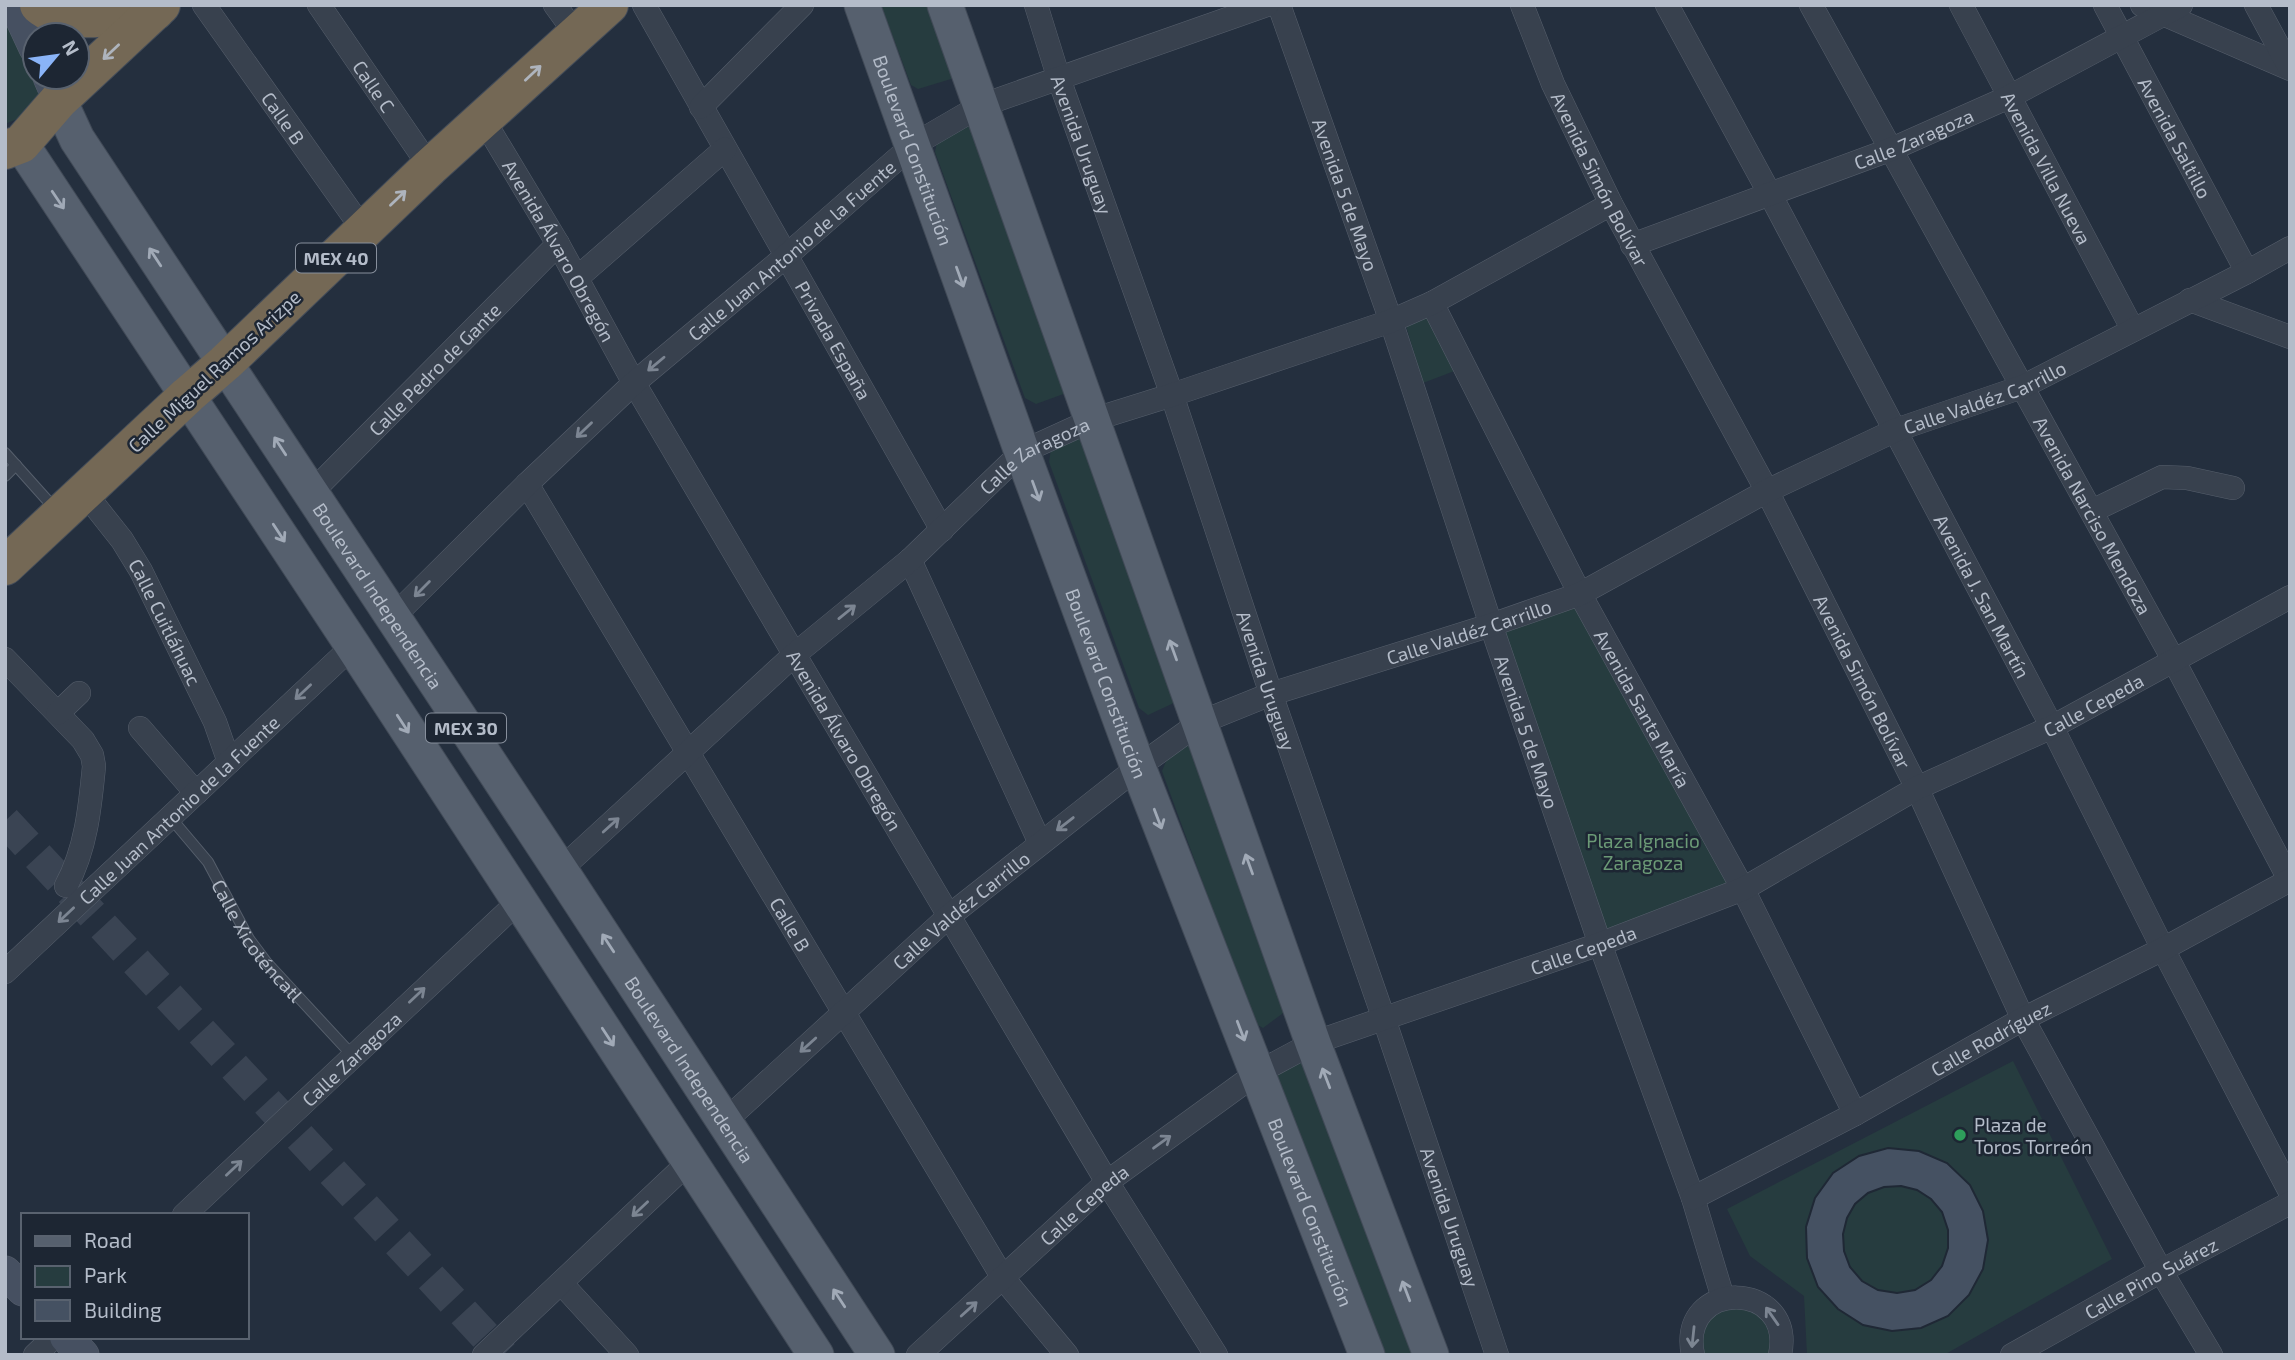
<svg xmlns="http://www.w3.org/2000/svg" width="2295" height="1360" font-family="'Exo 2',sans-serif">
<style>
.green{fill:#263c3f}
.building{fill:#455162;stroke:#1f2835;stroke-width:2;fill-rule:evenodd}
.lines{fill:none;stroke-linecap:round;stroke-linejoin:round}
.secondary-tunnel{stroke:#3a4453;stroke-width:32;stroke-dasharray:32 16;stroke-linecap:butt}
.lane-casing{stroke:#565f6c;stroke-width:12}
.street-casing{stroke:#565f6c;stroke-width:24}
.secondary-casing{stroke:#565f6c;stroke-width:33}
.primary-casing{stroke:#414a57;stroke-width:37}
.highway-casing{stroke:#434c59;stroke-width:40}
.lane{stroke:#38414e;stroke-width:10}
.street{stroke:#38414e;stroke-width:23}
.secondary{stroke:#465061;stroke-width:32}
.primary{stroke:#56606e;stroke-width:35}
.highway{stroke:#746855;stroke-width:38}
.oneway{stroke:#aeb4bd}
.oneway2{stroke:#a1aab7}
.oneway3{stroke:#7c8592}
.leisure-dot{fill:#2e9e5b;stroke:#1d2633;stroke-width:2.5}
.labels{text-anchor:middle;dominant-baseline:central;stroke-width:5;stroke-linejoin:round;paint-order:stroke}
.shield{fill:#1d2633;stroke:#878f9c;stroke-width:2}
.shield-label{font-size:18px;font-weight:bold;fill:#b4bcc9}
.street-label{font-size:19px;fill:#b4bcc9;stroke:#1d2633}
.park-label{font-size:19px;fill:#6b9a76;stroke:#1d2633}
.poi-label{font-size:19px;fill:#b4bcc9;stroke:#1d2633;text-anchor:start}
</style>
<rect width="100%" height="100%" fill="#242f3e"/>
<!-- green -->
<g class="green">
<polygon points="881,5 938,5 960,69 951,79 918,89 911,85"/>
<polygon points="5,8 35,63 35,77 44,94 17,119 5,124"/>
<polygon points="971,124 1069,392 1036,404 1025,398 935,152 938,137"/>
<polygon points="1426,312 1457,370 1423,383 1404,319"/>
<polygon points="1081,437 1178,701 1148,715 1139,708 1049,462 1051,449"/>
<polygon points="1580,594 1742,889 1601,943 1492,626"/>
<polygon points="1194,742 1290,1008 1263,1028 1254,1023 1162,771 1167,759"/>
<polygon points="1299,1061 1312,1064 1414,1355 1376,1355 1276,1082 1279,1072"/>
<polygon points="2013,1061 2112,1259 1944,1355 1807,1355 1804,1296 1750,1256 1727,1209"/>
<polygon points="1739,1302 1769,1322 1770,1355 1701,1355 1706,1317"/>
</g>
<!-- building -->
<path class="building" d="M 1888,1148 L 1919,1151 L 1947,1163 L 1970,1185 L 1983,1211 L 1988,1240 L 1983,1269 L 1969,1295 L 1948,1316 L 1921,1328 L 1892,1331 L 1863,1325 L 1838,1309 L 1818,1287 L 1807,1258 L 1806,1227 L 1815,1198 L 1833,1173 L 1859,1156 ZM 1901,1186 L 1917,1190 L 1931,1199 L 1942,1212 L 1948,1230 L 1948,1248 L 1942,1266 L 1931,1280 L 1915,1290 L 1897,1293 L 1878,1290 L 1862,1281 L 1850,1267 L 1844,1251 L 1843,1234 L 1847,1218 L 1855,1204 L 1868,1193 L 1884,1187 Z"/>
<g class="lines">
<!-- secondary-tunnel -->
<polyline class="secondary-tunnel" points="5,821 503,1355"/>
<defs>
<g id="lane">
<polyline points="5,453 56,510"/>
<polyline points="5,476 16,465"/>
<path id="s1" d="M 170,817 L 208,862 L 249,939 L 267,963 L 353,1056"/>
</g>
<g id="street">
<path id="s2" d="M 204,5 L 364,231"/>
<path id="s3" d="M 319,5 L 430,167"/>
<polyline points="555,5 576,34"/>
<path id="s4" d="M 644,5 L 942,530"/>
<path id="s5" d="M 1036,5 L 1059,79 L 1172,395 L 1271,694 L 1384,1019 L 1497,1355"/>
<path id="s6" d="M 1279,5 L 1391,321 L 1491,625 L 1600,944 L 1693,1198 L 1723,1298"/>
<path id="s7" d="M 1522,5 L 1553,84 L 1611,204 L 1767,491 L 1917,788 L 2023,1019 L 2161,1271 L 2211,1355"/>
<path id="s8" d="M 1667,5 L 1771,196 L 2052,727 L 2163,949 L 2290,1192"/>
<path id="s9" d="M 1811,5 L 2174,661 L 2290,881"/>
<path id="s10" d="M 1961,5 L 2133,330"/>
<path id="s11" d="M 2105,5 L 2247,272"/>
<polyline points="2142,5 2290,69"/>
<polyline points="2256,5 2290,68"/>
<polyline points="701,107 802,5"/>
<path id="s12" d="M 483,119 L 558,244 L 634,383 L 949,916 L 1107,1182 L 1216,1355"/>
<path id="s13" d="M 1632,245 L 1892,149 L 2009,97 L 2181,5"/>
<polyline points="577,278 725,149"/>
<polyline points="2190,300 2290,337"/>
<path id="s14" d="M 1432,303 L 1580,594 L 1743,889 L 1855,1114"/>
<path id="s15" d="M 527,484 L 1003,1278 L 1067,1355"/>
<path id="s16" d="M 84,492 L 122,540 L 141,571 L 215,722 L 229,762"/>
<path id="s17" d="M 311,493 L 558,244"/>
<polyline points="2092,511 2162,477 2187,478 2233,488"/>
<polyline points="910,560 1040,843"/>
<path id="s18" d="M 393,617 L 527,484 L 634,383 L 786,256 L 913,145 L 980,106 L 1267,5"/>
<path d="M 5,659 L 83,740 L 92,755 L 94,766 C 90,808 86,849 66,886"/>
<polyline points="58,713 79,693"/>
<polyline points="140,728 196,793"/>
<path id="s19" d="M 560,870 L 794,655 L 910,560 L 1022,452 L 1092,420 L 1172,395 L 1391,321 L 1432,303 L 1611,204"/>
<path id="s20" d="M 5,972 L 353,646"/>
<path id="s21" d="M 724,1122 L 949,916 L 1138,767 L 1199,723 L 1271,694 L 1491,625 L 1580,594 L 1767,491 L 1896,430 L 2022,387 L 2247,272 L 2290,248"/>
<path id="s22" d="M 1693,1198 L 1855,1114 L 2023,1019 L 2163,949 L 2290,880"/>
<path id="s23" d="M 184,1215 L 519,901"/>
<polyline points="561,1283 627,1355"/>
<polyline points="35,1355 54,1337"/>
<polyline points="484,1355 689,1162"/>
<path id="s24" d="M 918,1355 L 1107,1182 L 1257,1073 L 1313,1043 L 1600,944 L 1743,889 L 1917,788 L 2052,727 L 2290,597"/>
<path d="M 1693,1355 C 1677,1278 1796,1279 1780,1355"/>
<path id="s25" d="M 2012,1355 L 2161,1271 L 2290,1203"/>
</g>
<g id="secondary">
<polyline points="15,5 35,48"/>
<polyline points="49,77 59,100"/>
<polyline points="5,1272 23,1290"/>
<polyline points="66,1337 83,1355"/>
</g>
<g id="primary">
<path id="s26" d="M 862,5 L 1022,452 L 1138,767 L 1367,1355"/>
<polyline points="945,5 1313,1043 1431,1355"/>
<path id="s27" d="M 59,100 L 77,139 L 560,870 L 877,1355"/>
<polyline points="21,144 353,646 816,1355"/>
</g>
<g id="highway">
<path d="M 39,5 C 66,29 122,14 155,11"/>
<polyline points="5,150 21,144 59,100 161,5"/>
<polyline points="5,566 188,395 225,363 430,167 609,5"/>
</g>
</defs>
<!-- lane casing -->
<use href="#lane" class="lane-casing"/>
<!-- street casing -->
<use href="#street" class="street-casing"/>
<!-- secondary casing -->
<use href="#secondary" class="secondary-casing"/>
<!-- primary casing -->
<use href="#primary" class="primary-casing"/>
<!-- highway casing -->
<use href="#highway" class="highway-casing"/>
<!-- lane -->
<use href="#lane" class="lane"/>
<!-- street -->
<use href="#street" class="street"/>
<!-- secondary -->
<use href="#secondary" class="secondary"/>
<!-- primary -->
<use href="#primary" class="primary"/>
<!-- highway -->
<use href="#highway" class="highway"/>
</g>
<!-- one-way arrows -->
<defs><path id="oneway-shaft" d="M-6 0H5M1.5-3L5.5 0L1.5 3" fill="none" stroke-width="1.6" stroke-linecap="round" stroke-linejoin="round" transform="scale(1.75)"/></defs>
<g class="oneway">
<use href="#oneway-shaft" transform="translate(111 52) rotate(137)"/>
<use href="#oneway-shaft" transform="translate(533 73) rotate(-43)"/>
<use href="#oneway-shaft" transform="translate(398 198) rotate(-44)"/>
</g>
<g class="oneway2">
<use href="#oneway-shaft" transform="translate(58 200) rotate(56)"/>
<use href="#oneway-shaft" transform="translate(155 257) rotate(-123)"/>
<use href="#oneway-shaft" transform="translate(960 277) rotate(70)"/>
<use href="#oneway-shaft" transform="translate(280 446) rotate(-123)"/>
<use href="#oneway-shaft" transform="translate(1036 491) rotate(70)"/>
<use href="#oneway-shaft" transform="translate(279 533) rotate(57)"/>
<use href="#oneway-shaft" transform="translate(1173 650) rotate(-110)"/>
<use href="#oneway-shaft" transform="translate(403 724) rotate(57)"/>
<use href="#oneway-shaft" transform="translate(1158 819) rotate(69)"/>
<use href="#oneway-shaft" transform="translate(1249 864) rotate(-110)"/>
<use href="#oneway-shaft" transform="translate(608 943) rotate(-123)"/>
<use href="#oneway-shaft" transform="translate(1241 1031) rotate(69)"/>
<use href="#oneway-shaft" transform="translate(608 1037) rotate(57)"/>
<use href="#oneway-shaft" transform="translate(1326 1078) rotate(-111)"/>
<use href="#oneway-shaft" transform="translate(1406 1291) rotate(-111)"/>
<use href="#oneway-shaft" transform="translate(839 1298) rotate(-123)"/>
</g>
<g class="oneway3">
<use href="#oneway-shaft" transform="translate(656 364) rotate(140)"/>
<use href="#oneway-shaft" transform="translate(584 430) rotate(136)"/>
<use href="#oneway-shaft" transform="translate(422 589) rotate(135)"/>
<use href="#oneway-shaft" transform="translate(847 612) rotate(-39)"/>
<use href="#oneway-shaft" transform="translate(303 692) rotate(137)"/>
<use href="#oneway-shaft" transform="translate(1065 824) rotate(142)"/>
<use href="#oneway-shaft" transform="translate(611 825) rotate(-42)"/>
<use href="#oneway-shaft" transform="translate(66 915) rotate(137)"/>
<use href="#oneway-shaft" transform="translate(417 995) rotate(-43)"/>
<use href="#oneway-shaft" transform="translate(808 1045) rotate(138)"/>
<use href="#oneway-shaft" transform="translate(1162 1142) rotate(-36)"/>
<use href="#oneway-shaft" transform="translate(234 1168) rotate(-43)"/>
<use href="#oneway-shaft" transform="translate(640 1209) rotate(137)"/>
<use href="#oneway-shaft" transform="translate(969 1309) rotate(-42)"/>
<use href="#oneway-shaft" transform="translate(1772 1316) rotate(-125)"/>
<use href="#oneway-shaft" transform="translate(1693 1337) rotate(96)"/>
</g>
<!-- markers -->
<circle class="leisure-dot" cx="1960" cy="1135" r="7"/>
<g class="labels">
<!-- shield labels -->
<g class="shield">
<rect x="296" y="243.5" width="80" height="29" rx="5"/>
<rect x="426" y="713.5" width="80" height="29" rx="5"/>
</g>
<g class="shield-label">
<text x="336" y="258">MEX 40</text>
<text x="466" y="728">MEX 30</text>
</g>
<!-- street labels -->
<g class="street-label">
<text stroke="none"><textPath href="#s3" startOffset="98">Calle C</textPath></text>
<text stroke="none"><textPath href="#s2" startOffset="138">Calle B</textPath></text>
<text stroke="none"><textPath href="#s11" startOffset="150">Avenida Saltillo</textPath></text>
<text stroke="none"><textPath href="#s13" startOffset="301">Calle Zaragoza</textPath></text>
<text stroke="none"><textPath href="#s5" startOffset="147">Avenida Uruguay</textPath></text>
<text stroke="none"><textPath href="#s26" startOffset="154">Boulevard Constitución</textPath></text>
<text stroke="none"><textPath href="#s10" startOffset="184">Avenida Villa Nueva</textPath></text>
<text stroke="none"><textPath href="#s7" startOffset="191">Avenida Simón Bolívar</textPath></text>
<text stroke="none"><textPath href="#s6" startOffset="201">Avenida 5 de Mayo</textPath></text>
<text stroke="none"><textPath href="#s12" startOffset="152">Avenida Álvaro Obregón</textPath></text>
<text stroke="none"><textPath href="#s18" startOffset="542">Calle Juan Antonio de la Fuente</textPath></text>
<text stroke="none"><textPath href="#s4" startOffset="385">Privada España</textPath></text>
<text stroke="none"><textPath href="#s17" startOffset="175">Calle Pedro de Gante</textPath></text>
<text transform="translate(214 371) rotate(-43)">Calle Miguel Ramos Arizpe</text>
<text stroke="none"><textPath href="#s21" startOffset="1474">Calle Valdéz Carrillo</textPath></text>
<text stroke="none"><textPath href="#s19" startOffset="632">Calle Zaragoza</textPath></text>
<text stroke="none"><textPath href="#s9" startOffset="583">Avenida Narciso Mendoza</textPath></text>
<text stroke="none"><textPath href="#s27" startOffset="590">Boulevard Independencia</textPath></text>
<text stroke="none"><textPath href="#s8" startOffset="670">Avenida J. San Martín</textPath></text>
<text stroke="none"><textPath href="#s16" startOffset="154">Calle Cuitláhuac</textPath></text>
<text stroke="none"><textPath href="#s21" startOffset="906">Calle Valdéz Carrillo</textPath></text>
<text stroke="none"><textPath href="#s5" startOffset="714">Avenida Uruguay</textPath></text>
<text stroke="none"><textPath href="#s7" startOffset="758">Avenida Simón Bolívar</textPath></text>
<text stroke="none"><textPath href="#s26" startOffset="721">Boulevard Constitución</textPath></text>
<text stroke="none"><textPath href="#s24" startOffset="1358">Calle Cepeda</textPath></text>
<text stroke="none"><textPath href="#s14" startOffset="457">Avenida Santa María</textPath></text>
<text stroke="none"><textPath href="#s6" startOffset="768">Avenida 5 de Mayo</textPath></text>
<text stroke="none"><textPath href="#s12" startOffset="719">Avenida Álvaro Obregón</textPath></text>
<text stroke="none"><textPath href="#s20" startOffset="238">Calle Juan Antonio de la Fuente</textPath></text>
<text stroke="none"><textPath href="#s21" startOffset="318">Calle Valdéz Carrillo</textPath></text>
<text stroke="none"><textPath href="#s15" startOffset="513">Calle B</textPath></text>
<text stroke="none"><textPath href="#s1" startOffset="152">Calle Xicoténcatl</textPath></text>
<text stroke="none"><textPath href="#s24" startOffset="791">Calle Cepeda</textPath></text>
<text stroke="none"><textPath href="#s22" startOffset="338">Calle Rodríguez</textPath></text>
<text stroke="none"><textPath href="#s23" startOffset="229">Calle Zaragoza</textPath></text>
<text stroke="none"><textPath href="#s27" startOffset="1157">Boulevard Independencia</textPath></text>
<text stroke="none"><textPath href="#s24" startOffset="224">Calle Cepeda</textPath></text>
<text stroke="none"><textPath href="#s26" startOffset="1288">Boulevard Constitución</textPath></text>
<text stroke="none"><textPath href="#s5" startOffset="1281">Avenida Uruguay</textPath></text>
<text stroke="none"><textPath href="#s25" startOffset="159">Calle Pino Suárez</textPath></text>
</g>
<!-- park labels -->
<g class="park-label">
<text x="1643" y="840">Plaza Ignacio<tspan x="1643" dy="22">Zaragoza</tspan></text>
</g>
<!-- poi labels -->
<g class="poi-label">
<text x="1974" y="1124">Plaza de<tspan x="1974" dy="22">Toros Torreón</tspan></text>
</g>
</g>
<!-- border -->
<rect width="2295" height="1360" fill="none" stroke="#b4bcc9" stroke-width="14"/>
<!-- legend -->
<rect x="21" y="1213" width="228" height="126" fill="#1d2633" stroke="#59626f" stroke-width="2"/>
<rect x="35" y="1236" width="35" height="10" fill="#56606e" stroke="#59626f" stroke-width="2"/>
<text x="84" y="1248" font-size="21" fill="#b4bcc9">Road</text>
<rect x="35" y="1266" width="35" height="21" fill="#263c3f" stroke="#59626f" stroke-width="2"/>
<text x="84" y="1283" font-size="21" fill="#b4bcc9">Park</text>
<rect x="35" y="1300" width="35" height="21" fill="#455162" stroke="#59626f" stroke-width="2"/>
<text x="84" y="1318" font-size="21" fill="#b4bcc9">Building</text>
<!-- north arrow -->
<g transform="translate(56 56) rotate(61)"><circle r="33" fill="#1d2633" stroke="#59626f" stroke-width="2"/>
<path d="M0-5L12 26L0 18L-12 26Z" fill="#8ab4f8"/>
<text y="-10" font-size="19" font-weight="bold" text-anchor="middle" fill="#b4bcc9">N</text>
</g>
</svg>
